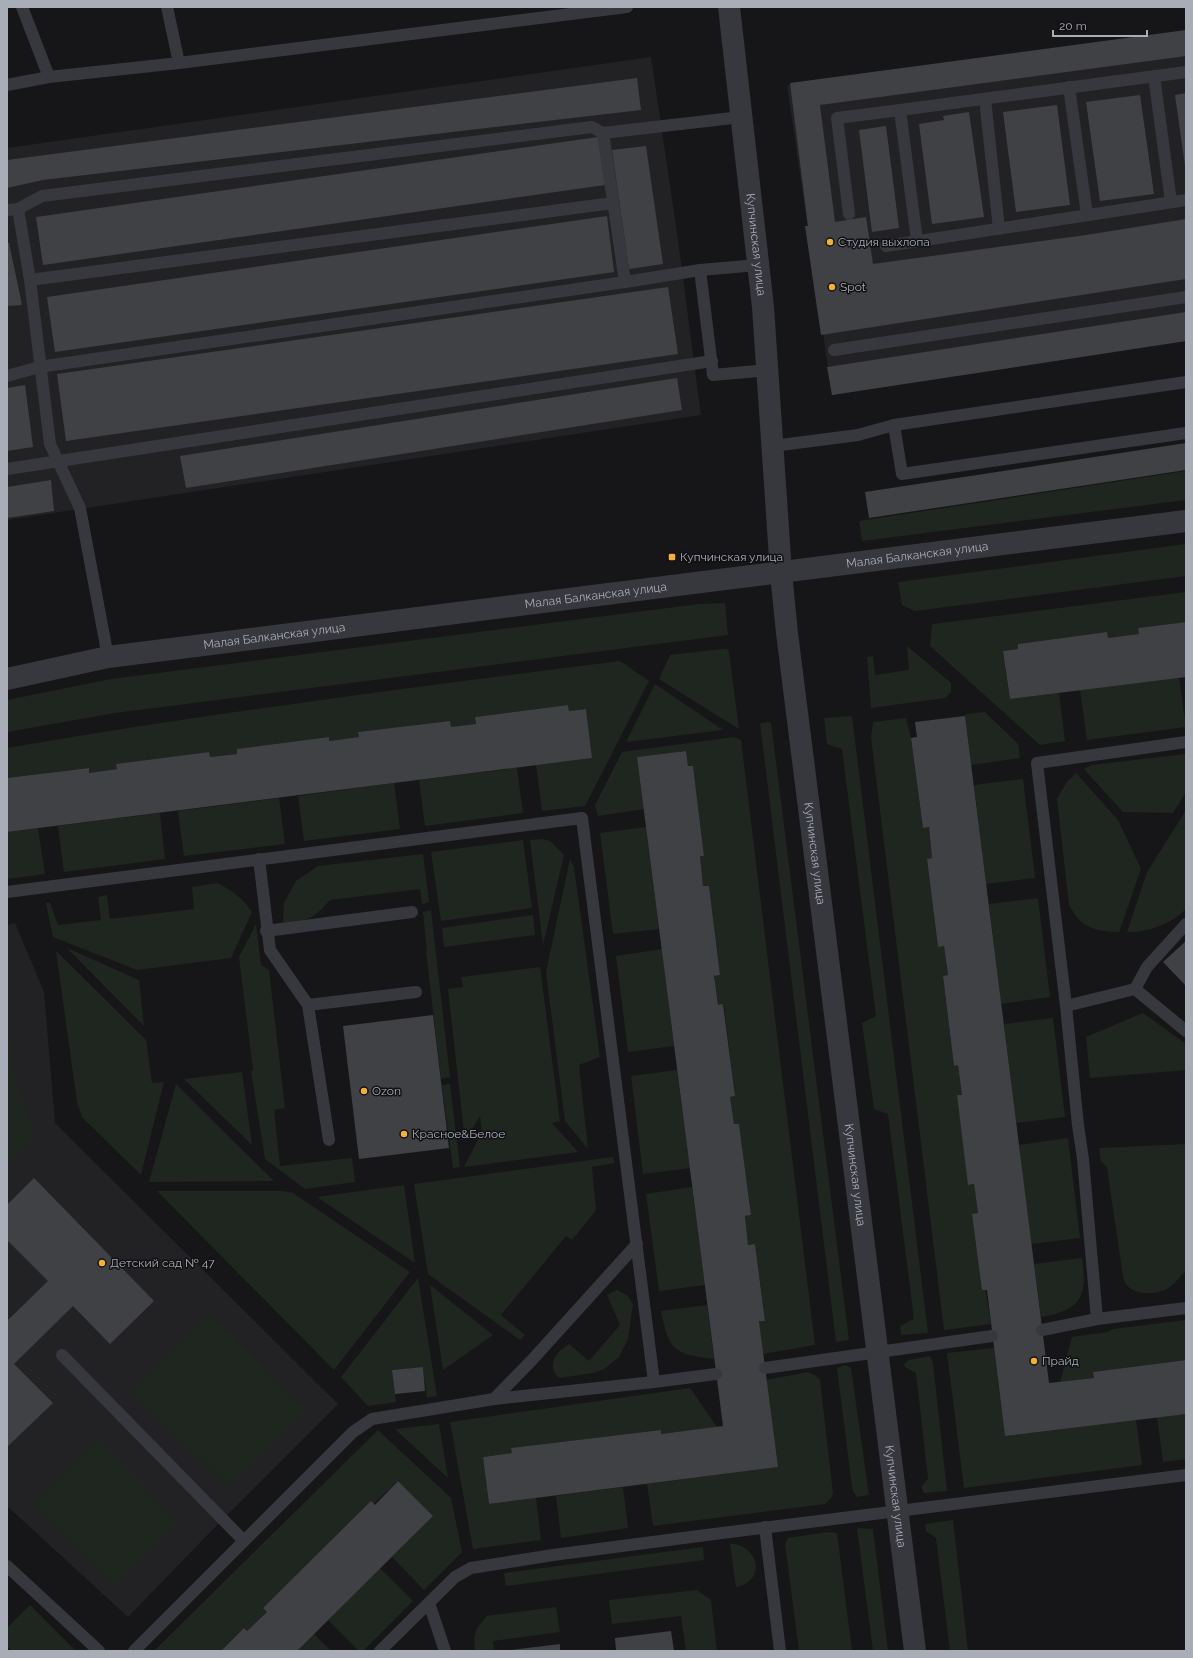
<svg xmlns="http://www.w3.org/2000/svg" width="1193" height="1658" font-family="Raleway,sans-serif">
<style>
.built{fill:#222225}
.green{fill:#1e261f}
.building{fill:#404145}
.lines{fill:none;stroke-linecap:round;stroke-linejoin:round}
.lane{stroke:#37383d;stroke-width:12}
.street{stroke:#37383d;stroke-width:22}
.poi-dot{fill:#f2b134;stroke:#111113;stroke-width:1.5}
.labels{text-anchor:middle;dominant-baseline:central;stroke-width:3;stroke-linejoin:round;paint-order:stroke}
.poi-label{font-size:12px;fill:#a8adb8;stroke:#111113;text-anchor:start}
.street-label{font-size:12px;fill:#a8adb8;stroke:#111113}
</style>
<rect width="100%" height="100%" fill="#161618"/>
<!-- built -->
<g class="built">
<polygon points="1186,32 1186,341 832,395 787,85 815,83"/>
<polygon points="651,57 677,233 701,415 7,520 7,148"/>
<polygon points="15,923 44,992 55,1123 338,1404 223,1519 128,1617 7,1506 7,925"/>
</g>
<!-- green -->
<g class="green">
<polygon points="1186,471 1186,500 862,541 859,521"/>
<polygon points="1186,544 1186,576 915,611 902,605 898,582"/>
<polygon points="1186,592 1186,622 1138,628 1139,634 1108,638 1107,632 1018,644 1018,649 1003,651 1010,699 1059,693 1065,741 1040,745 930,646 932,624"/>
<polygon points="725,603 728,635 115,713 7,732 7,700 111,679 699,604"/>
<polygon points="907,646 951,683 951,692 945,698 871,708 867,657 873,656 875,675 909,670"/>
<polygon points="722,649 727,649 729,652 739,729 659,679 670,655"/>
<path d="M 620,661 L 649,681 L 585,806 L 542,811 L 536,765 L 592,758 L 586,709 L 569,711 L 568,705 L 475,717 L 476,724 L 451,727 L 450,721 L 358,732 L 359,737 L 329,741 L 329,737 L 237,749 L 237,754 L 210,757 L 209,752 L 117,764 L 117,769 L 89,773 L 88,768 L 7,778 L 7,748 C 210,713 415,687 620,661 Z"/>
<polygon points="1179,677 1186,727 1087,740 1080,690"/>
<polygon points="655,684 723,730 626,742"/>
<polygon points="985,712 1018,744 1020,758 971,765 965,714"/>
<polygon points="852,716 928,1333 901,1335 900,1326 914,1319 888,1114 874,1109 862,1023 876,1016 842,749 827,744 824,718"/>
<polygon points="906,718 911,738 923,828 929,827 932,858 927,859 938,947 944,946 948,975 943,977 954,1066 958,1065 962,1095 957,1095 969,1185 974,1184 978,1213 973,1215 991,1324 944,1330 871,737 873,722"/>
<polygon points="771,722 849,1340 836,1342 760,723"/>
<polygon points="734,737 741,740 815,1345 763,1354 759,1321 765,1320 755,1244 748,1245 745,1216 751,1215 739,1124 734,1124 730,1097 735,1096 724,1005 718,1005 714,976 720,975 709,886 703,886 700,856 704,856 693,766 688,766 686,751 637,757 644,809 598,816 595,805 622,752"/>
<polygon points="1186,754 1186,792 1173,813 1123,812 1084,769 1091,765"/>
<polygon points="517,768 523,813 425,826 419,780"/>
<path d="M 1076,773 L 1118,820 L 1141,869 L 1119,932 C 1094,931 1081,928 1069,905 L 1057,799 L 1066,783 Z"/>
<polygon points="1023,779 1035,878 986,884 974,785"/>
<polygon points="394,783 400,829 304,841 298,796"/>
<polygon points="279,798 285,844 184,856 178,811"/>
<path d="M 1186,810 L 1186,909 C 1170,925 1149,932 1127,932 L 1147,872 Z"/>
<polygon points="160,813 165,859 64,872 58,826"/>
<polygon points="646,827 659,929 613,934 600,833"/>
<polygon points="38,828 45,874 7,879 7,832"/>
<polygon points="543,839 550,841 564,855 543,945 530,840"/>
<polygon points="523,840 532,908 441,921 431,852"/>
<path d="M 423,854 L 429,902 L 422,904 L 420,889 L 330,900 C 313,920 308,920 283,923 L 284,903 L 296,881 L 318,866 Z"/>
<polygon points="570,859 574,867 600,1057 579,1065 588,1149 565,1121 546,972"/>
<path d="M 217,883 C 232,890 242,898 252,912 L 231,958 L 137,970 L 53,937 L 46,903 L 50,903 L 58,925 L 101,920 L 98,897 L 107,895 L 110,919 L 194,909 L 192,887 Z"/>
<polygon points="1038,898 1050,997 1001,1004 989,904"/>
<polygon points="431,910 450,1077 441,1079 426,951 427,951 423,912"/>
<polygon points="533,915 535,935 444,947 442,928"/>
<polygon points="256,924 261,965 269,970 285,1108 274,1110 280,1166 352,1158 355,1182 305,1189 265,1159 251,1071 253,1070 239,957"/>
<polygon points="67,948 139,980 144,1026"/>
<polygon points="662,949 674,1046 628,1052 616,956"/>
<polygon points="56,951 146,1040 152,1083 164,1082 141,1175 82,1117 77,1102"/>
<polygon points="540,967 560,1121 552,1123 578,1152 464,1167 482,1132 480,1116 465,1141 448,989 463,987 461,977"/>
<polygon points="7,1010 14,1070 36,1138 7,1167"/>
<polygon points="1143,1013 1186,1044 1186,1070 1090,1078 1086,1037"/>
<polygon points="1053,1018 1065,1117 1016,1123 1004,1024"/>
<polygon points="677,1070 690,1168 643,1174 631,1076"/>
<polygon points="242,1072 252,1145 184,1079"/>
<polygon points="176,1084 274,1181 149,1182"/>
<polygon points="450,1084 460,1167 453,1168 442,1085"/>
<polygon points="1068,1138 1080,1238 1031,1244 1019,1145"/>
<path d="M 1186,1144 L 1185,1271 C 1179,1278 1173,1286 1165,1290 C 1154,1295 1133,1295 1126,1284 C 1124,1282 1124,1278 1123,1276 L 1107,1168 L 1101,1161 L 1099,1148 Z"/>
<polygon points="613,1157 615,1163 592,1167 596,1209 594,1213 572,1240 566,1236 501,1315 525,1335 520,1340 428,1274 414,1184"/>
<polygon points="404,1185 415,1263 317,1197"/>
<polygon points="692,1187 705,1285 659,1291 646,1194"/>
<polygon points="157,1191 282,1191 293,1193 410,1272 334,1370"/>
<path d="M 1082,1258 C 1088,1297 1080,1311 1041,1317 L 1034,1264 Z"/>
<polygon points="418,1278 437,1396 427,1398 423,1367 392,1370 396,1402 368,1406 341,1377"/>
<polygon points="430,1285 493,1335 443,1370"/>
<path d="M 617,1290 L 627,1295 L 633,1304 L 628,1339 L 619,1357 L 604,1369 L 593,1373 L 559,1378 C 546,1365 556,1352 569,1344 L 589,1361 L 620,1325 L 607,1295 Z"/>
<path d="M 707,1305 L 714,1359 C 674,1354 669,1351 661,1311 Z"/>
<polygon points="210,1314 307,1410 229,1489 131,1393"/>
<polygon points="1186,1320 1186,1360 1093,1372 1094,1378 1060,1382 1072,1337 1108,1332 1113,1329"/>
<polygon points="994,1348 1005,1436 1136,1420 1142,1465 964,1488 947,1353"/>
<polygon points="930,1356 933,1363 947,1491 924,1493 921,1487 928,1479 916,1373 905,1367 904,1364 909,1360"/>
<polygon points="845,1365 851,1368 869,1495 857,1497 854,1493 852,1487 837,1368"/>
<polygon points="808,1372 815,1375 820,1380 833,1493 831,1498 825,1504 653,1526 647,1484 777,1467 766,1380"/>
<polygon points="690,1388 717,1427 661,1434 661,1430 512,1448 512,1453 483,1457 489,1504 536,1498 541,1540 473,1549 450,1422"/>
<polygon points="1186,1414 1186,1459 1163,1462 1157,1417"/>
<polygon points="439,1424 448,1478 395,1429"/>
<polygon points="378,1430 451,1498 462,1552 424,1590 392,1557 433,1516 398,1481 263,1608 267,1612 247,1631 244,1628 221,1651 154,1651"/>
<polygon points="98,1437 181,1522 114,1588 30,1504"/>
<polygon points="623,1487 628,1528 561,1538 556,1496"/>
<polygon points="953,1520 968,1651 950,1651 936,1538 926,1531 925,1524"/>
<polygon points="857,1528 873,1529 888,1651 873,1651"/>
<polygon points="828,1532 837,1533 852,1651 799,1651 785,1544 788,1538"/>
<path d="M 730,1544 C 746,1542 764,1563 752,1578 C 748,1583 742,1586 736,1587 Z"/>
<polygon points="703,1547 704,1560 506,1586 504,1573"/>
<polygon points="380,1568 413,1601 363,1651 359,1651 328,1620"/>
<polygon points="697,1590 711,1600 717,1651 686,1651 681,1616 612,1624 609,1600"/>
<polygon points="30,1605 76,1651 12,1651 7,1646 7,1628"/>
<path d="M 556,1607 L 560,1632 L 493,1641 L 494,1651 L 475,1651 C 473,1633 475,1629 487,1616 Z"/>
<polygon points="314,1634 331,1651 297,1651"/>
</g>
<!-- building -->
<g class="building">
<polygon points="1186,30 1186,56 820,105 835,222 866,217 873,264 1086,235 1186,219 1186,279 821,335 805,226 808,226 790,83"/>
<polygon points="637,78 641,110 43,180 7,188 7,160"/>
<polygon points="1186,93 1186,166 1185,166 1175,95"/>
<polygon points="1140,95 1154,194 1100,201 1086,102"/>
<polygon points="1057,105 1070,205 1016,212 1003,112"/>
<polygon points="969,112 984,217 932,224 919,124 944,120 943,116"/>
<polygon points="886,126 899,228 872,232 859,130"/>
<polygon points="598,137 605,185 43,265 36,217"/>
<polygon points="646,146 663,264 629,269 612,150"/>
<polygon points="607,216 614,272 55,352 47,297"/>
<polygon points="7,243 9,243 22,305 7,306"/>
<polygon points="668,287 678,354 66,441 57,374"/>
<polygon points="1186,312 1186,341 832,395 827,367"/>
<polygon points="677,378 682,410 186,488 180,456"/>
<polygon points="25,385 33,447 7,451 7,388"/>
<polygon points="1186,443 1186,470 869,518 865,492"/>
<polygon points="51,480 54,511 7,518 7,487"/>
<polygon points="1186,622 1186,677 1010,699 1003,651 1018,649 1018,644 1107,632 1108,638 1139,634 1138,628"/>
<polygon points="568,705 569,711 586,709 592,758 7,832 7,778 89,768 89,773 117,769 116,764 209,752 210,757 237,754 237,749 329,737 329,741 359,737 358,732 450,721 451,727 476,724 475,717"/>
<polygon points="965,716 1049,1383 1094,1378 1093,1372 1186,1360 1186,1414 1005,1436 987,1290 982,1290 972,1214 978,1213 974,1184 968,1185 957,1095 962,1095 958,1065 954,1066 943,976 948,975 944,946 938,947 927,859 932,858 929,827 923,828 911,738 917,737 915,722"/>
<polygon points="686,751 688,766 693,766 704,856 700,856 703,886 709,886 720,975 714,976 718,1005 723,1004 735,1096 730,1097 734,1124 739,1124 751,1215 745,1216 748,1245 755,1244 765,1321 759,1321 778,1467 489,1504 483,1457 512,1453 511,1448 661,1430 661,1434 723,1426 637,757"/>
<polygon points="1186,941 1186,986 1163,962"/>
<polygon points="433,1015 449,1148 359,1159 343,1026"/>
<polygon points="34,1178 154,1301 110,1344 73,1306 14,1364 53,1403 7,1447 7,1321 48,1281 7,1240 7,1205"/>
<polygon points="423,1367 425,1391 395,1394 392,1370"/>
<polygon points="398,1481 433,1516 297,1651 221,1651 244,1628 247,1631 267,1612 263,1608 371,1501 375,1505"/>
<polygon points="671,1631 674,1651 616,1651 615,1638"/>
<polygon points="560,1644 560,1651 511,1651 511,1650"/>
</g>
<g class="lines">
<!-- lane -->
<g class="lane">
<polyline points="22,7 49,77"/>
<polyline points="167,7 179,63"/>
<polyline points="1154,76 1171,202"/>
<polyline points="7,85 49,77 179,63 627,7"/>
<polyline points="1069,87 1087,215"/>
<polyline points="985,99 999,229"/>
<polyline points="18,209 30,280 50,444 80,508 108,657"/>
<polyline points="7,210 18,209 42,196 592,127 603,133"/>
<polyline points="849,214 837,118 900,110"/>
<polyline points="917,241 900,110 1186,72"/>
<polyline points="886,246 1186,200"/>
<polyline points="758,265 700,270 713,375 768,370"/>
<polyline points="30,280 613,203"/>
<polyline points="625,282 603,133 741,117"/>
<polyline points="834,350 1186,297"/>
<polyline points="7,376 39,367 625,282 700,270"/>
<polyline points="894,425 902,474 1186,433"/>
<polyline points="773,446 858,435 894,425 1186,382"/>
<polyline points="7,469 712,361"/>
<polyline points="259,859 270,950 308,1005 329,1140"/>
<polyline points="7,892 582,818 654,1382"/>
<polyline points="266,931 412,912"/>
<polyline points="1135,989 1186,1031"/>
<polyline points="308,1005 416,992"/>
<polyline points="1066,1006 1135,989 1147,967 1186,924"/>
<polyline points="1097,1319 1083,1159 1078,1125 1066,1006 1037,763 1186,742"/>
<polyline points="1042,1330 1097,1319 1186,1308"/>
<polyline points="62,1355 244,1541"/>
<polyline points="765,1368 992,1336"/>
<polyline points="494,1399 532,1360 637,1244"/>
<polyline points="765,1527 780,1651"/>
<polyline points="7,1566 99,1651"/>
<polyline points="429,1603 445,1651"/>
<polyline points="134,1651 353,1432 372,1419 494,1399 654,1382 716,1374"/>
<polyline points="380,1651 455,1577 471,1568 553,1555 714,1534 1186,1475"/>
</g>
<!-- street -->
<g class="street">
<path id="s1" d="M 729,7 L 763,307 L 781,573 L 787,633 L 915,1651"/>
<path id="s2" d="M 7,679 L 108,657 L 1186,521"/>
</g>
</g>
<!-- markers -->
<g class="poi-dot">
<circle cx="830" cy="242" r="4"/>
<circle cx="832" cy="287" r="4"/>
<rect x="668" y="553" width="8" height="8" rx="2"/>
<circle cx="364" cy="1091" r="4"/>
<circle cx="404" cy="1134" r="4"/>
<circle cx="102" cy="1263" r="4"/>
<circle cx="1034" cy="1361" r="4"/>
</g>
<g class="labels">
<!-- poi labels -->
<g class="poi-label">
<text x="838" y="242">Студия выхлопа</text>
<text x="840" y="287">Spot</text>
<text x="680" y="557">Купчинская улица</text>
<text x="372" y="1091">Ozon</text>
<text x="412" y="1134">Красное&amp;Белое</text>
<text x="110" y="1263">Детский сад № 47</text>
<text x="1042" y="1361">Прайд</text>
</g>
<!-- street labels -->
<g class="street-label">
<text stroke="none"><textPath href="#s1" startOffset="239">Купчинская улица</textPath></text>
<text stroke="none"><textPath href="#s2" startOffset="919">Малая Балканская улица</textPath></text>
<text stroke="none"><textPath href="#s2" startOffset="595">Малая Балканская улица</textPath></text>
<text stroke="none"><textPath href="#s2" startOffset="271">Малая Балканская улица</textPath></text>
<text stroke="none"><textPath href="#s1" startOffset="851">Купчинская улица</textPath></text>
<text stroke="none"><textPath href="#s1" startOffset="1175">Купчинская улица</textPath></text>
<text stroke="none"><textPath href="#s1" startOffset="1499">Купчинская улица</textPath></text>
</g>
</g>
<!-- border -->
<rect width="1193" height="1658" fill="none" stroke="#a8adb8" stroke-width="16"/>
<!-- scale -->
<path d="M1053 30v6h94v-6" fill="none" stroke="#a8adb8" stroke-width="2"/>
<text x="1059" y="30" font-size="12" fill="#a8adb8" stroke="#111113" stroke-width="3" paint-order="stroke">20 m</text>
</svg>
